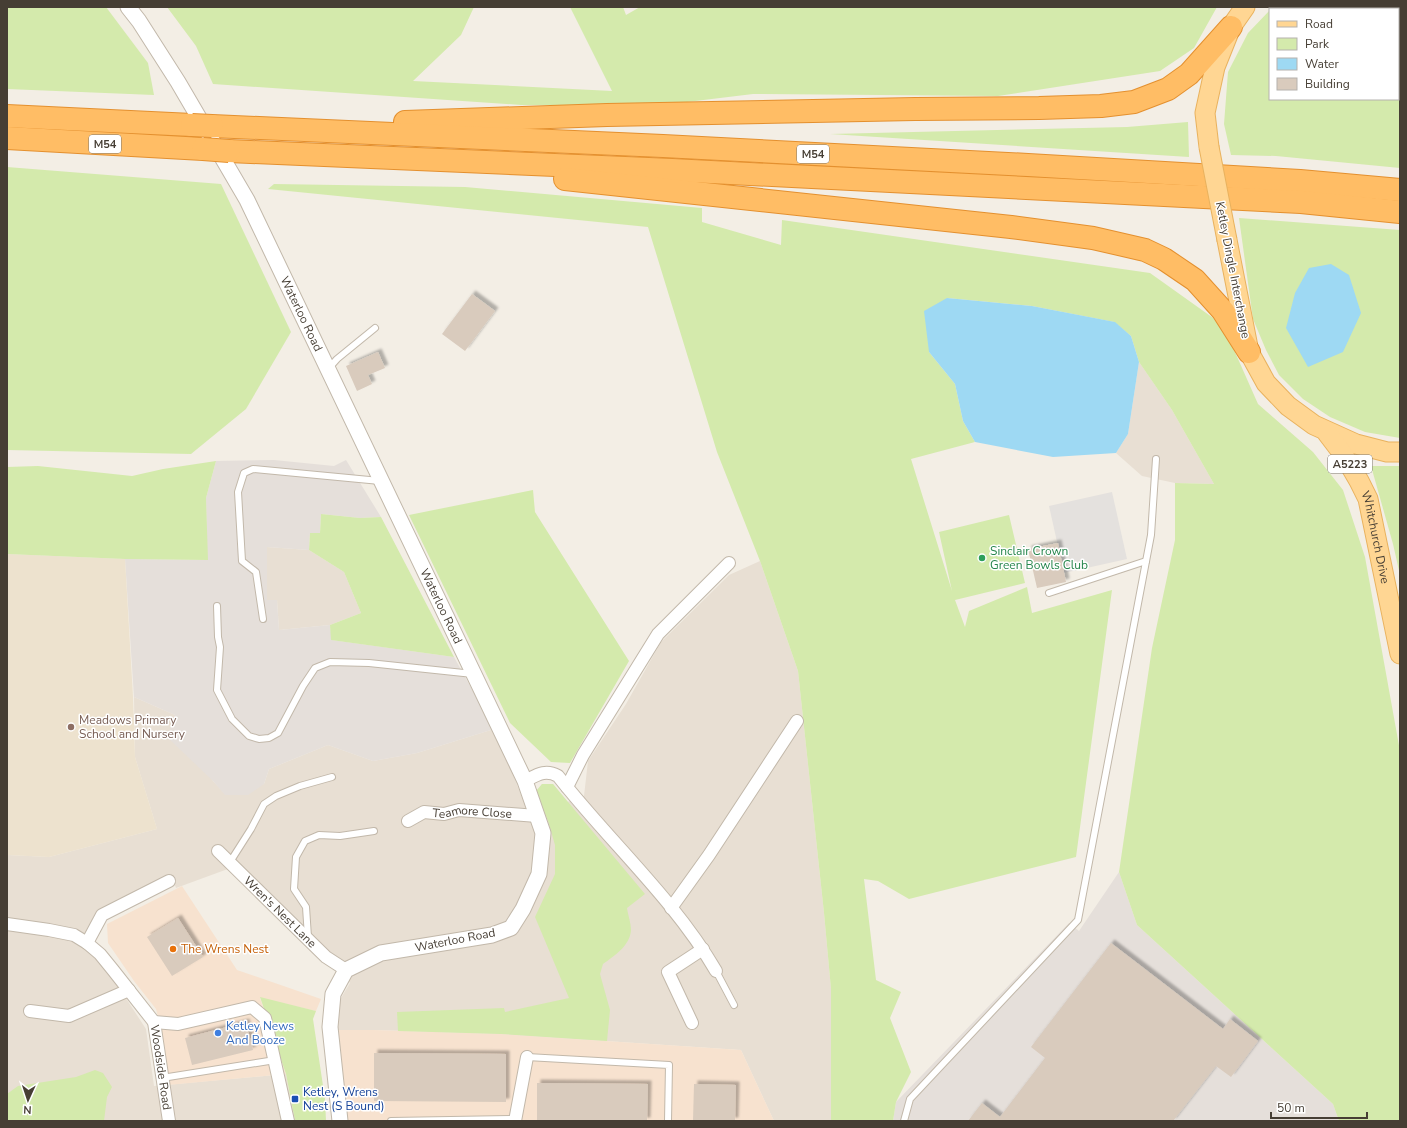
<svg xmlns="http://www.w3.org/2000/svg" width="1407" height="1128" font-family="'Nunito Sans',sans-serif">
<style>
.residential{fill:#e8dfd3}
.commercial{fill:#f7e2cf}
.industrial{fill:#e5dfda}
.education{fill:#ede2ce}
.green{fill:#d4eaac}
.parking{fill:#e4e1de}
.water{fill:#9ed9f3}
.building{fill:#d9cbbd;filter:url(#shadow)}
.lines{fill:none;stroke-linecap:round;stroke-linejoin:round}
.service-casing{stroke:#c2b8aa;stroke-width:8}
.minor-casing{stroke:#c2b8aa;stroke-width:14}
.tertiary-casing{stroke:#c2b8aa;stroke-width:17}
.primary-casing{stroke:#e9b25e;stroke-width:21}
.motorway-casing{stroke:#e4902f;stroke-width:24}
.service{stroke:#fff;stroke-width:6}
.minor{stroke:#fff;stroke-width:12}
.tertiary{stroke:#fff;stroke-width:15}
.primary{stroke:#ffd693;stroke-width:19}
.motorway{stroke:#ffbd65;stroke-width:22}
.primary-bridge-casing{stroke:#e9b25e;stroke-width:21;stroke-linecap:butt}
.motorway-bridge-casing{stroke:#e4902f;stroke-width:24;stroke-linecap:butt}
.primary-bridge{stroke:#ffd693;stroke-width:19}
.motorway-bridge{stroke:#ffbd65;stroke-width:22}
.leisure-dot{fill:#2e9e5b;stroke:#fff;stroke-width:1.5}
.education-dot{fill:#8d6e63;stroke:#fff;stroke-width:1.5}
.food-dot{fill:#e8710a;stroke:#fff;stroke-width:1.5}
.shop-dot{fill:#3f7fe0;stroke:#fff;stroke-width:1.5}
.transit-dot{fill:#1a4fb4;stroke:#fff;stroke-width:1.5}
.labels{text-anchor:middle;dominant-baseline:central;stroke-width:3;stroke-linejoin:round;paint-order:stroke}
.shield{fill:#fff;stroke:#7e7871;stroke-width:1}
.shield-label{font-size:11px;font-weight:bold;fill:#463e34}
.street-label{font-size:12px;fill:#463e34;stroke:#fff}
.leisure-label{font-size:12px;fill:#27864d;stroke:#fff;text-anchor:start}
.education-label{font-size:12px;fill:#785e54;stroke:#fff;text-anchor:start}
.food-label{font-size:12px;fill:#c56008;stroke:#fff;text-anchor:start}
.shop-label{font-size:12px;fill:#366cbe;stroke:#fff;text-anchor:start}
.transit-label{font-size:12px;fill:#164399;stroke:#fff;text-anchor:start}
</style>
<defs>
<filter id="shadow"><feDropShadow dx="3.5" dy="-3.5" stdDeviation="1" flood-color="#0004"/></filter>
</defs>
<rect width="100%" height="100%" fill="#f3eee5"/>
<!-- residential -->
<g class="residential">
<polygon points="1139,362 1172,410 1214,484 1175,483 1142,476 1116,453 1128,434"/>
<polygon points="267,547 309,550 344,572 361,613 330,625 279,630 277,600 267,600"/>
<polygon points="760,561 798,671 824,913 831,989 831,1121 774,1121 741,1050 501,1034 374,1030 334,1030 338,1003 350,983 335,961 236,866 176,888 171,874 96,916 79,944 101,960 146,1029 154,1086 286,1074 295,1121 7,1121 7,855 49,857 157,829 135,757 134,697 175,715 213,781 226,795 264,784 269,769 328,745 373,761 417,753 494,729 527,809 542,784 553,784 567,802 584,796 588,761 626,704 661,642 729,575"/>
</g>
<!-- commercial -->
<g class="commercial">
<polygon points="182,886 237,970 321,999 316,1011 260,998 286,1074 168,1085 162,1033 156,1009 134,981 108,943 107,924"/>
<polygon points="334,1030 374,1030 501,1034 741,1050 774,1121 345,1121"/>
</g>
<!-- industrial -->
<g class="industrial">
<polygon points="274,460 334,466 346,460 381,517 360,518 321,514 320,533 310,533 309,550 267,547 267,600 277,600 279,630 330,625 332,640 454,657 494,729 417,753 373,761 328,745 269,769 264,784 248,795 225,795 213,781 167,737 175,715 134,697 125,559 207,560 206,498 216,461"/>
<polygon points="1119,872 1137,925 1333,1104 1339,1121 893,1121 896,1102 1069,923 1079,931"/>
</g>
<!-- education -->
<polygon class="education" points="7,554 125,559 133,697 135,757 157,829 49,857 7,855"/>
<!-- green -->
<g class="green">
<polygon points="7,7 106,7 148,63 154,95 7,89"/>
<polygon points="167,7 474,7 461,35 413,81 612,91 570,7 623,7 626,15 640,7 1217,7 1194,48 1160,71 998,96 753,94 654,106 521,105 213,84 196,46"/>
<polygon points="1273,7 1400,7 1400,168 1276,156 1231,155 1224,124 1228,72 1248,33 1270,10 1270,99 1398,99 1398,9 1271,9"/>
<polygon points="1188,122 1189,157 830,134 1127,127"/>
<polygon points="7,167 221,184 291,332 246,409 191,454 7,450"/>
<polygon points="274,184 465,187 702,208 702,222 781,245 782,220 1150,273 1223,325 1258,404 1313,452 1343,490 1365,557 1400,751 1400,1121 1339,1121 1333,1104 1137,925 1119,872 1152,648 1175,540 1175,483 1214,484 1172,410 1139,362 1131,336 1114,322 1032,306 947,298 929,352 955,384 963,421 975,442 911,459 952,591 939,532 1009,515 1025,583 955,600 965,627 969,611 1027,587 1032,613 1112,590 1076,857 909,899 878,881 864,879 876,980 901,992 890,1018 911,1072 896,1102 893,1121 831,1121 831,989 824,913 798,671 760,561 717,452 648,227 268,189"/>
<polygon points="1239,218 1400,230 1400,438 1365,432 1330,417 1303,399 1279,375 1266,350 1253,319"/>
<polygon points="216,461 206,498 208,560 125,559 7,554 7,467 38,466 132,476 163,469"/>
<polygon points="1371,466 1400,466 1400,575 1393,544"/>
<polygon points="533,490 535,512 629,661 570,763 551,762 510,723 409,515"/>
<polygon points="321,514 360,518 381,517 454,657 331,640 330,625 361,613 344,572 309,550 310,533 320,533"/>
<path d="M 542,784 L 553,784 L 645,894 L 627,908 C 628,915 631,923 631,930 C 630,946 614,956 603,964 L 600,974 L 610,1010 L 607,1041 L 501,1034 L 398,1031 L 397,1012 L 504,1008 L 505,1012 L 569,998 L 535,917 L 555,874 L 555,845 L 548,821 L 536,791 Z"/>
<polygon points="260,997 316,1011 313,1019 325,1099 326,1121 295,1121 286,1074"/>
<polygon points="95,1070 103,1073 112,1087 107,1097 104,1121 7,1121 7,1094 18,1086 76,1077"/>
</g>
<!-- parking -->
<polygon class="parking" points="1112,492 1127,559 1064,573 1049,506"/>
<!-- water -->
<g class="water">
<polygon points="1331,264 1349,275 1361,313 1343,352 1308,367 1286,328 1295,293 1309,268"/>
<polygon points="947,298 1032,306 1115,322 1131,336 1139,362 1128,434 1116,453 1053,457 975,442 963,421 955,384 929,352 924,311"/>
</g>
<!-- building -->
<g class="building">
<polygon points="472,294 495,311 465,351 442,334"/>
<polygon points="378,352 385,368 368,375 372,384 357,391 346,366"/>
<polygon points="1058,543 1066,582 1037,588 1028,549"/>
<polygon points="178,918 203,957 172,976 147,937"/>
<polygon points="1111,943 1223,1029 1230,1019 1258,1041 1231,1077 1216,1066 1173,1121 968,1121 982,1103 1000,1117 1045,1058 1031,1047"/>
<polygon points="246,1022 253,1050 192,1065 185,1038"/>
<polygon points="374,1053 506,1054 506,1102 374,1101"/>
<polygon points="537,1083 648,1084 647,1121 537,1121"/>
<polygon points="694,1084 736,1085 735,1121 693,1121"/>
</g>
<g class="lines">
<defs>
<g id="service">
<polyline points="329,368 337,359 375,328"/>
<polyline points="1049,593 1146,561"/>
<polyline points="217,606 218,637 220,647 217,690 232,719 249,736 259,739 269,738 278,733 303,686 315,668 330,662 369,663 473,674"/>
<polyline points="263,619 256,572 242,561 238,492 244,473 253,469 380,481"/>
<polyline points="230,862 251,829 264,804 276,796 300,786 332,777"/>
<polyline points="308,937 306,907 294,889 296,857 305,841 319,835 340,836 374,831"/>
<polyline points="716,971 734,1005"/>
<polyline points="527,1057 669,1065 668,1121"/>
<polyline points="162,1078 275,1060"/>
<polyline points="391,1121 515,1119"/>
<polyline points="904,1121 910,1099 1078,920 1151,535 1156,459"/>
</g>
<g id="minor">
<path d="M 525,781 C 537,775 545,769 558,776 C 609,841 674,899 716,971"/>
<polyline points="567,787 583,755 658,634 729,563"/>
<path id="s1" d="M 408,821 L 424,812 L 444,814 L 459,810 L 537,816"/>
<path id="s2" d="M 218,851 L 326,957 L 346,970"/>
<polyline points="671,908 709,855 797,721"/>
<path id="s3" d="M 7,924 L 49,930 L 74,935 L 87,943 L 100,954 L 113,970 L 154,1022 L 169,1121"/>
<polyline points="87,943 102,915 169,881"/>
<polyline points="30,1011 69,1016 129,990"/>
<polyline points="154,1022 178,1024 252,1007 265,1018 288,1121"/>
<polyline points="692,1023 668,972 703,949"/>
<polyline points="515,1121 527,1057"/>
</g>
<g id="tertiary">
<path id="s4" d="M 128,7 L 139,21 L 178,82 L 247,200 L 525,781 L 543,833 L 539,874 L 523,909 L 511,928 L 492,935 L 381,953 L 346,970 L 333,994 L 330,1027 L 340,1121"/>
</g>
<g id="primary">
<polyline points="1209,147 1205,113 1215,67 1231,27 1245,7"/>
<polyline points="1227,240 1249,352 1266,383 1288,406 1314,425 1356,444 1387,452 1400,452"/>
<path id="s5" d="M 1327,433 C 1344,454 1357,475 1368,499 L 1400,654"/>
</g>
<g id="motorway">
<polyline points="7,116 192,125"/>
<polyline points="405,122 607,115 915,109 1039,108 1101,106 1134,102 1168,89 1189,74 1231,27"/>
<polyline points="212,126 663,146 1028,165 1300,181 1400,190"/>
<polyline points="7,138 203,149"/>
<polyline points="229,151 672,170 1301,202 1400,212"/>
<polyline points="565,179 1011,227 1093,238 1145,250 1164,259 1195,280 1223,311 1249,352"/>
</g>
</defs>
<!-- service casing -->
<use href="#service" class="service-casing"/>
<!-- minor casing -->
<use href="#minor" class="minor-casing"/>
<!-- tertiary casing -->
<use href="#tertiary" class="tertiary-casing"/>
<!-- primary casing -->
<use href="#primary" class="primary-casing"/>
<!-- motorway casing -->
<use href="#motorway" class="motorway-casing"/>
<!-- service -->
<use href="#service" class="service"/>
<!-- minor -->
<use href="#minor" class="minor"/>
<!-- tertiary -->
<use href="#tertiary" class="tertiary"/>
<!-- primary -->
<use href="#primary" class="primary"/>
<!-- motorway -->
<use href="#motorway" class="motorway"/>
<defs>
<polyline id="primary-bridge" points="1209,147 1227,240"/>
<g id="motorway-bridge">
<polyline points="192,125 212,126"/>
<polyline points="203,149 229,151"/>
</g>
</defs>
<!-- primary-bridge casing -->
<use href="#primary-bridge" class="primary-bridge-casing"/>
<!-- motorway-bridge casing -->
<use href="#motorway-bridge" class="motorway-bridge-casing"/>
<!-- primary-bridge -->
<use href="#primary-bridge" class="primary-bridge"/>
<!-- motorway-bridge -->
<use href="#motorway-bridge" class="motorway-bridge"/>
</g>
<!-- markers -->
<circle class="leisure-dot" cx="982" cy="558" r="4"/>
<circle class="education-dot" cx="71" cy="727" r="4"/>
<circle class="food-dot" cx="173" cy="949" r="4"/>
<circle class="shop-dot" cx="218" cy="1033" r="4"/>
<rect class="transit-dot" x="291" y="1095" width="8" height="8" rx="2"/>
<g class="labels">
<!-- shield labels -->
<g class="shield">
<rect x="89" y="135" width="32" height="18" rx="3"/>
<rect x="797" y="145" width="32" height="18" rx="3"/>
<rect x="1328" y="455" width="44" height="18" rx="3"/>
</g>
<g class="shield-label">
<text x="105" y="144">M54</text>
<text x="813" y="154">M54</text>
<text x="1350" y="464">A5223</text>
</g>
<!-- street labels -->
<g class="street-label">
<text transform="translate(1233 270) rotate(79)">Ketley Dingle Interchange</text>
<text stroke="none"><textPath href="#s4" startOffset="353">Waterloo Road</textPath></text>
<text stroke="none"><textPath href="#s5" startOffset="117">Whitchurch Drive</textPath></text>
<text stroke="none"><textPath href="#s4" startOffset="677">Waterloo Road</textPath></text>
<text stroke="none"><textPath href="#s1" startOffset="67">Teamore Close</textPath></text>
<text stroke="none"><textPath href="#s2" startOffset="87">Wren's Nest Lane</textPath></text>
<text transform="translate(455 940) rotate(-11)">Waterloo Road</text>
<text stroke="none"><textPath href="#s3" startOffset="233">Woodside Road</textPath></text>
</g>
<!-- leisure labels -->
<g class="leisure-label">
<text x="990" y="551">Sinclair Crown<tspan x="990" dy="14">Green Bowls Club</tspan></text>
</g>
<!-- education labels -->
<g class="education-label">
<text x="79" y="720">Meadows Primary<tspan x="79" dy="14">School and Nursery</tspan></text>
</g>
<!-- food labels -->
<g class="food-label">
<text x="181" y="949">The Wrens Nest</text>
</g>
<!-- shop labels -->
<g class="shop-label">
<text x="226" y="1026">Ketley News<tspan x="226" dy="14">And Booze</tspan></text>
</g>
<!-- transit labels -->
<g class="transit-label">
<text x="303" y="1092">Ketley, Wrens<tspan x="303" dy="14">Nest (S Bound)</tspan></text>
</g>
</g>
<!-- border -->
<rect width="1407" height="1128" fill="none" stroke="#463e34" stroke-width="16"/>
<!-- legend -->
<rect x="1269" y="8" width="130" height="92" fill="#ffffff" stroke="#b5b2ae"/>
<rect x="1277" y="21" width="20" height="6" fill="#ffd693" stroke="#b5b2ae"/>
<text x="1305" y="28" font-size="12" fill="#463e34">Road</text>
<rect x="1277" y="38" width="20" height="12" fill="#d4eaac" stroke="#b5b2ae"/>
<text x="1305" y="48" font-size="12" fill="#463e34">Park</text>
<rect x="1277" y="58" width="20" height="12" fill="#9ed9f3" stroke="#b5b2ae"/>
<text x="1305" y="68" font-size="12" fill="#463e34">Water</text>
<rect x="1277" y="78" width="20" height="12" fill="#d9cbbd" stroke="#b5b2ae"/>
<text x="1305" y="88" font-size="12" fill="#463e34">Building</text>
<!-- north arrow -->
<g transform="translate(28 1100) rotate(183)" stroke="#ffffff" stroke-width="3" paint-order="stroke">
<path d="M0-3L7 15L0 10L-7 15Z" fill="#463e34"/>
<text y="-6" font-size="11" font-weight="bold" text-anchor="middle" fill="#463e34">N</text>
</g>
<!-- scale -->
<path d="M1271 1112v6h96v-6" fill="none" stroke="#463e34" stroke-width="2"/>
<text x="1277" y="1112" font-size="12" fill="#463e34" stroke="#ffffff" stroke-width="3" paint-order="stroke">50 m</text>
</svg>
